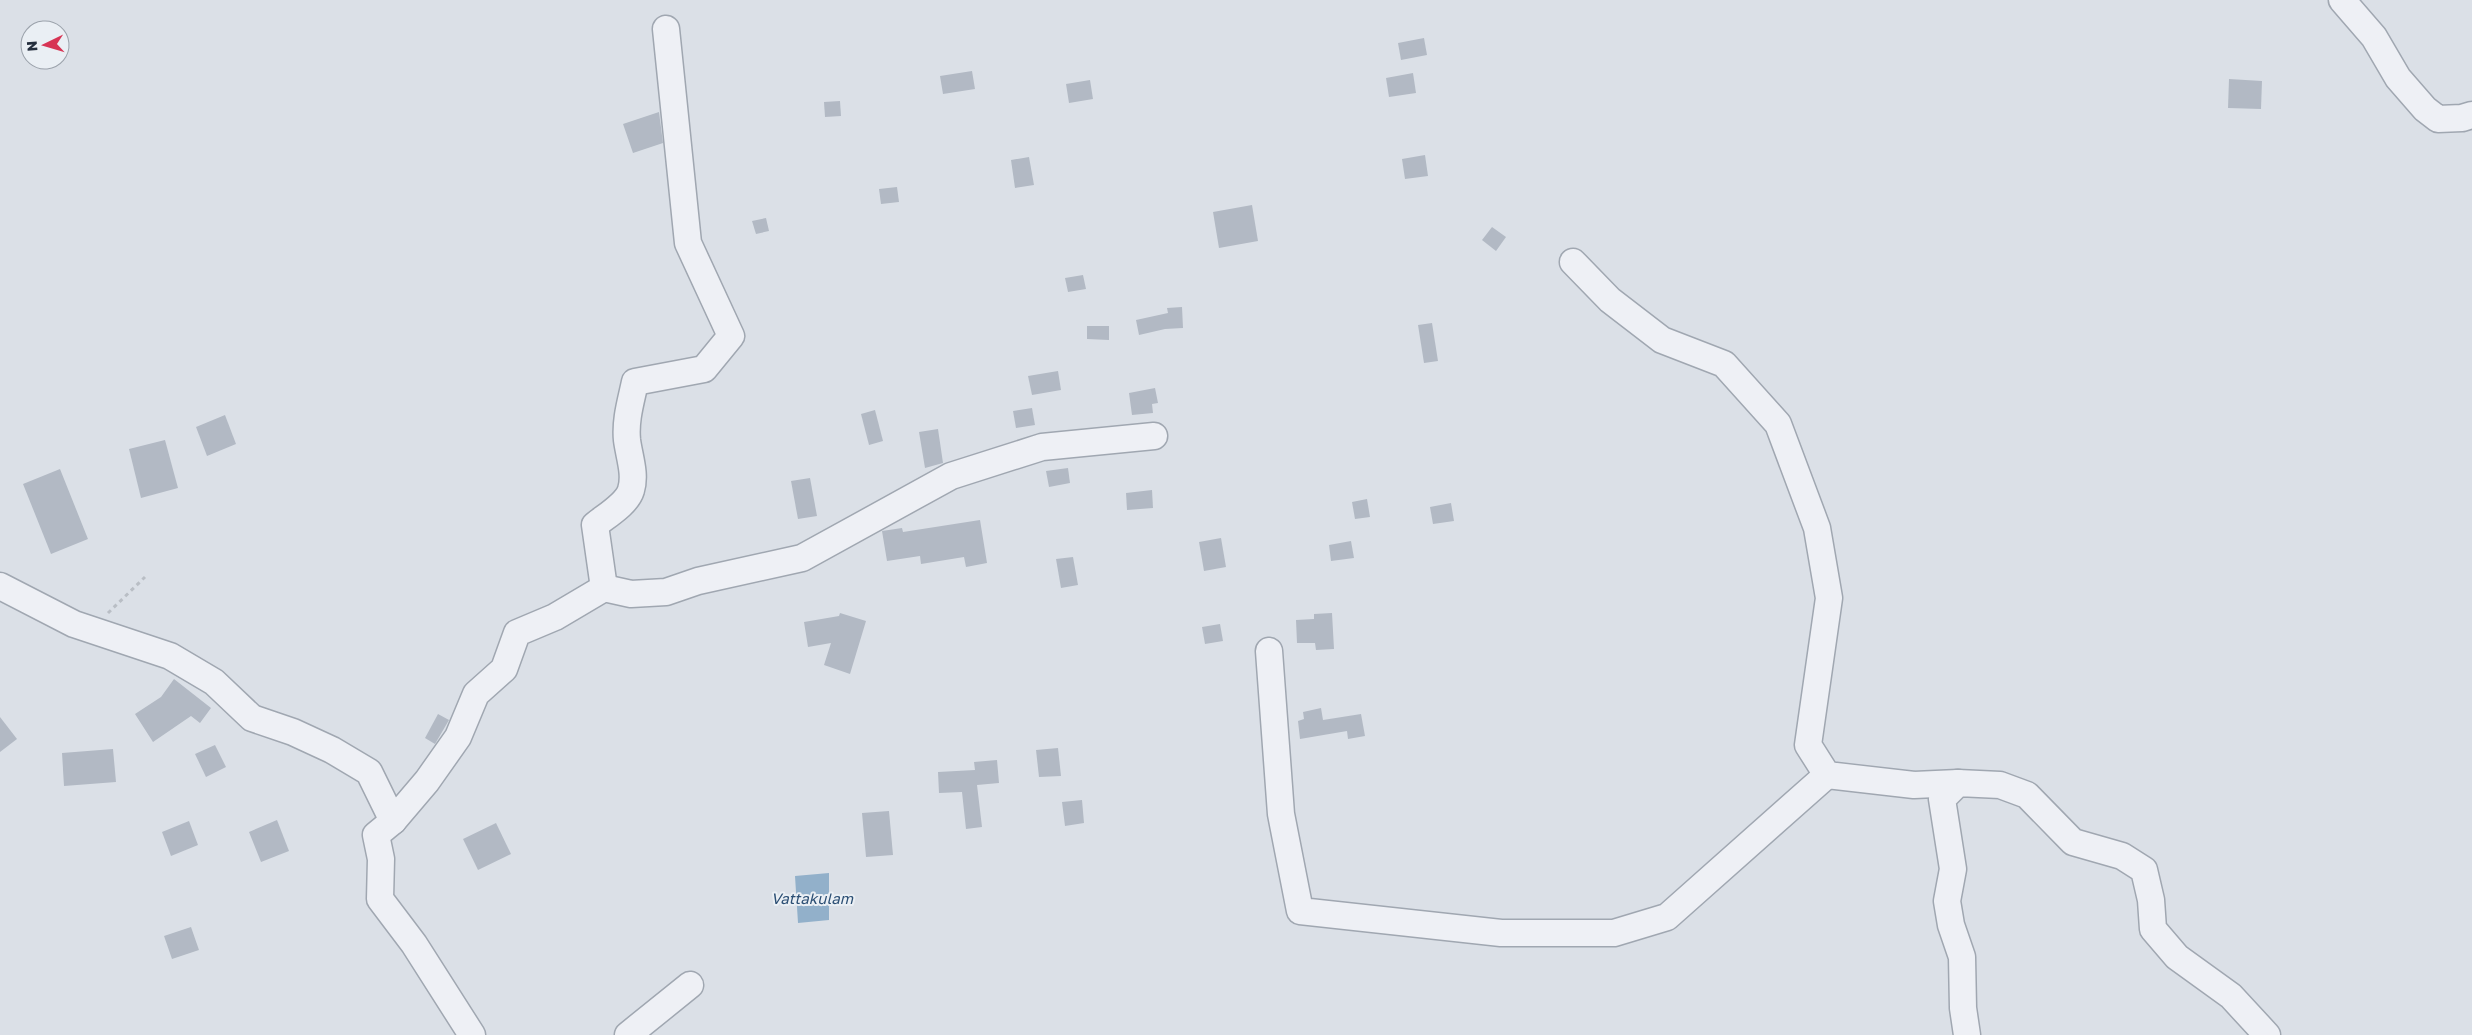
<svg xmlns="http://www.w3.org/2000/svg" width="2472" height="1035" font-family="'Golos Text',sans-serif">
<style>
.water{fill:#92b0ca}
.building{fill:#b2b9c4}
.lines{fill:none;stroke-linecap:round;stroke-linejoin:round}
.minor-casing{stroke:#a0a7b1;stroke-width:29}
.path{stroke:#b9bec5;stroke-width:3;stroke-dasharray:4 4;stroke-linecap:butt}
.minor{stroke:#eef0f5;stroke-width:26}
.labels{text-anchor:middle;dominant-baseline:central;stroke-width:4;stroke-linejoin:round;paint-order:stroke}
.water-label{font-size:15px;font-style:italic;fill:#2c4f74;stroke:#eaeff4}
</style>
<rect width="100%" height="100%" fill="#dbe0e7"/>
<!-- water -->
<polygon class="water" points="829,873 829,920 798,923 795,876"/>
<!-- building -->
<g class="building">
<polygon points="1424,38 1427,55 1401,60 1398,43"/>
<polygon points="972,71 975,89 943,94 940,76"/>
<polygon points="1413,73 1416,93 1389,97 1386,78"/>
<polygon points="2229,79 2262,81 2261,109 2228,108"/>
<polygon points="1090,80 1093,99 1069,103 1066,84"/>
<polygon points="840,101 841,116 825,117 824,102"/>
<polygon points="659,112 663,143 633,153 623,124"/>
<polygon points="1425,155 1428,176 1405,179 1402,159"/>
<polygon points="1029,157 1034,185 1015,188 1011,160"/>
<polygon points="897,187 899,202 881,204 879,189"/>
<polygon points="1252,205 1258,241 1219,248 1213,212"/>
<polygon points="766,218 769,231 756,234 752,221"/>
<polygon points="1492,227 1506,237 1496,251 1482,240"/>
<polygon points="1083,275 1086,289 1068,292 1065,278"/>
<polygon points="1182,307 1183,328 1165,329 1139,335 1136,320 1168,313 1167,308"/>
<polygon points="1432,323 1438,361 1424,363 1418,325"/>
<polygon points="1087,326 1109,326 1109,340 1087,339"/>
<polygon points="1058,371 1061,390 1032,395 1028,376"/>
<polygon points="1155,388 1158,403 1152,404 1153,413 1132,415 1129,393"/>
<polygon points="1032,408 1035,425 1016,428 1013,411"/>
<polygon points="875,410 883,441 869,445 861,414"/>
<polygon points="225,415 236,444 207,456 196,427"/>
<polygon points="938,429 943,463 925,468 919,432"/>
<polygon points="165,440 178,488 141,498 129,449"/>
<polygon points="1068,468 1070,483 1049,487 1046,471"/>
<polygon points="60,469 88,539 51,554 23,484"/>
<polygon points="810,478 817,516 798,519 791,481"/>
<polygon points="1152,490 1153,508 1127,510 1126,493"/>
<polygon points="1367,499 1370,517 1355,519 1352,502"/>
<polygon points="1451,503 1454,521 1433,524 1430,507"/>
<polygon points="980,520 987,563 966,567 964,557 921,564 920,556 887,561 882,531 902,528 903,532"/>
<polygon points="1221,538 1226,567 1204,571 1199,542"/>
<polygon points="1351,541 1354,558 1331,561 1329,545"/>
<polygon points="1073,557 1078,585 1061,588 1056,559"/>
<polygon points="840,613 866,621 850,674 824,665 831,643 808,647 804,622 839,616"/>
<polygon points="1332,613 1334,649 1316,650 1315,643 1297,643 1296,620 1314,619 1314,614"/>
<polygon points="1220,624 1223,641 1205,644 1202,627"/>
<polygon points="174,679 211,708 200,723 191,716 153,742 135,714 161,697"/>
<polygon points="1321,708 1323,720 1361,714 1365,736 1348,739 1347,731 1300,739 1298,721 1304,719 1303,712"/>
<polygon points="438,714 449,720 435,744 425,738"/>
<polygon points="0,717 17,739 0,752"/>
<polygon points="215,745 226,767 206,777 195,754"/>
<polygon points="1058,748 1061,776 1039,777 1036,750"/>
<polygon points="113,749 116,782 64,786 62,753"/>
<polygon points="997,760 999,783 977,785 982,827 966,829 962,792 939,793 938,772 975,770 974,762"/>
<polygon points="1082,800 1084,823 1065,826 1062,802"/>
<polygon points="889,811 893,855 866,857 862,813"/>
<polygon points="277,820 289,851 261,862 249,832"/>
<polygon points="189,821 198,845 171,856 162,832"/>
<polygon points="496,823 511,854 478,870 463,839"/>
<polygon points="191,927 199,950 172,959 164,936"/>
</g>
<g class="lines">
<defs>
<g id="minor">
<polyline points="2342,0 2374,37 2398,78 2425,109 2438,119 2462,118 2472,115"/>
<polyline points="1573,262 1610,300 1662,340 1724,364 1778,424 1817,528 1829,598 1808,745 1827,775 1914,785 1958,783"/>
<polyline points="0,586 74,624 170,656 214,682 252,718 293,732 332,750 369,772 393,821"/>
<path d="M 604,588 L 595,525 C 606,516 627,504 631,490 C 636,474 629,456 627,440 C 625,420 631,401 635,382 L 704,369 L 731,336 L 688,243 L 666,29"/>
<polyline points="1269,651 1281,814 1300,911 1501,933 1614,933 1667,917 1827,775"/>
<polyline points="472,1035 414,944 380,899 381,859 376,835 393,821 427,781 458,737 476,694 504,669 517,633 555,617 604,588 631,594 666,592 698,581 802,558 951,476 1042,447 1154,436"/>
<polyline points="628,1035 690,985"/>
<polyline points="1967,1035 1963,1008 1962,957 1951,925 1947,901 1953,869 1942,799 1958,783 2000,785 2027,795 2073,842 2122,856 2144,870 2151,900 2153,929 2177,957 2231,996 2267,1035"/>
</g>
</defs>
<!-- minor casing -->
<use href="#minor" class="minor-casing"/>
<!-- path -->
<polyline class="path" points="108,613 145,577"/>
<!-- minor -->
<use href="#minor" class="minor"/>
</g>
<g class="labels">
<!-- water labels -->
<g class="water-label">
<text x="812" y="898">Vattakulam</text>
</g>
</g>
<!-- north arrow -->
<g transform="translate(45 45) rotate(265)"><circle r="24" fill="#eaeff4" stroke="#9ba2ab"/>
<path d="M0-4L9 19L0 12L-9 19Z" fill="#d73454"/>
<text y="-8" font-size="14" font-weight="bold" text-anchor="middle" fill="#242e3d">N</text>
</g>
</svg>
